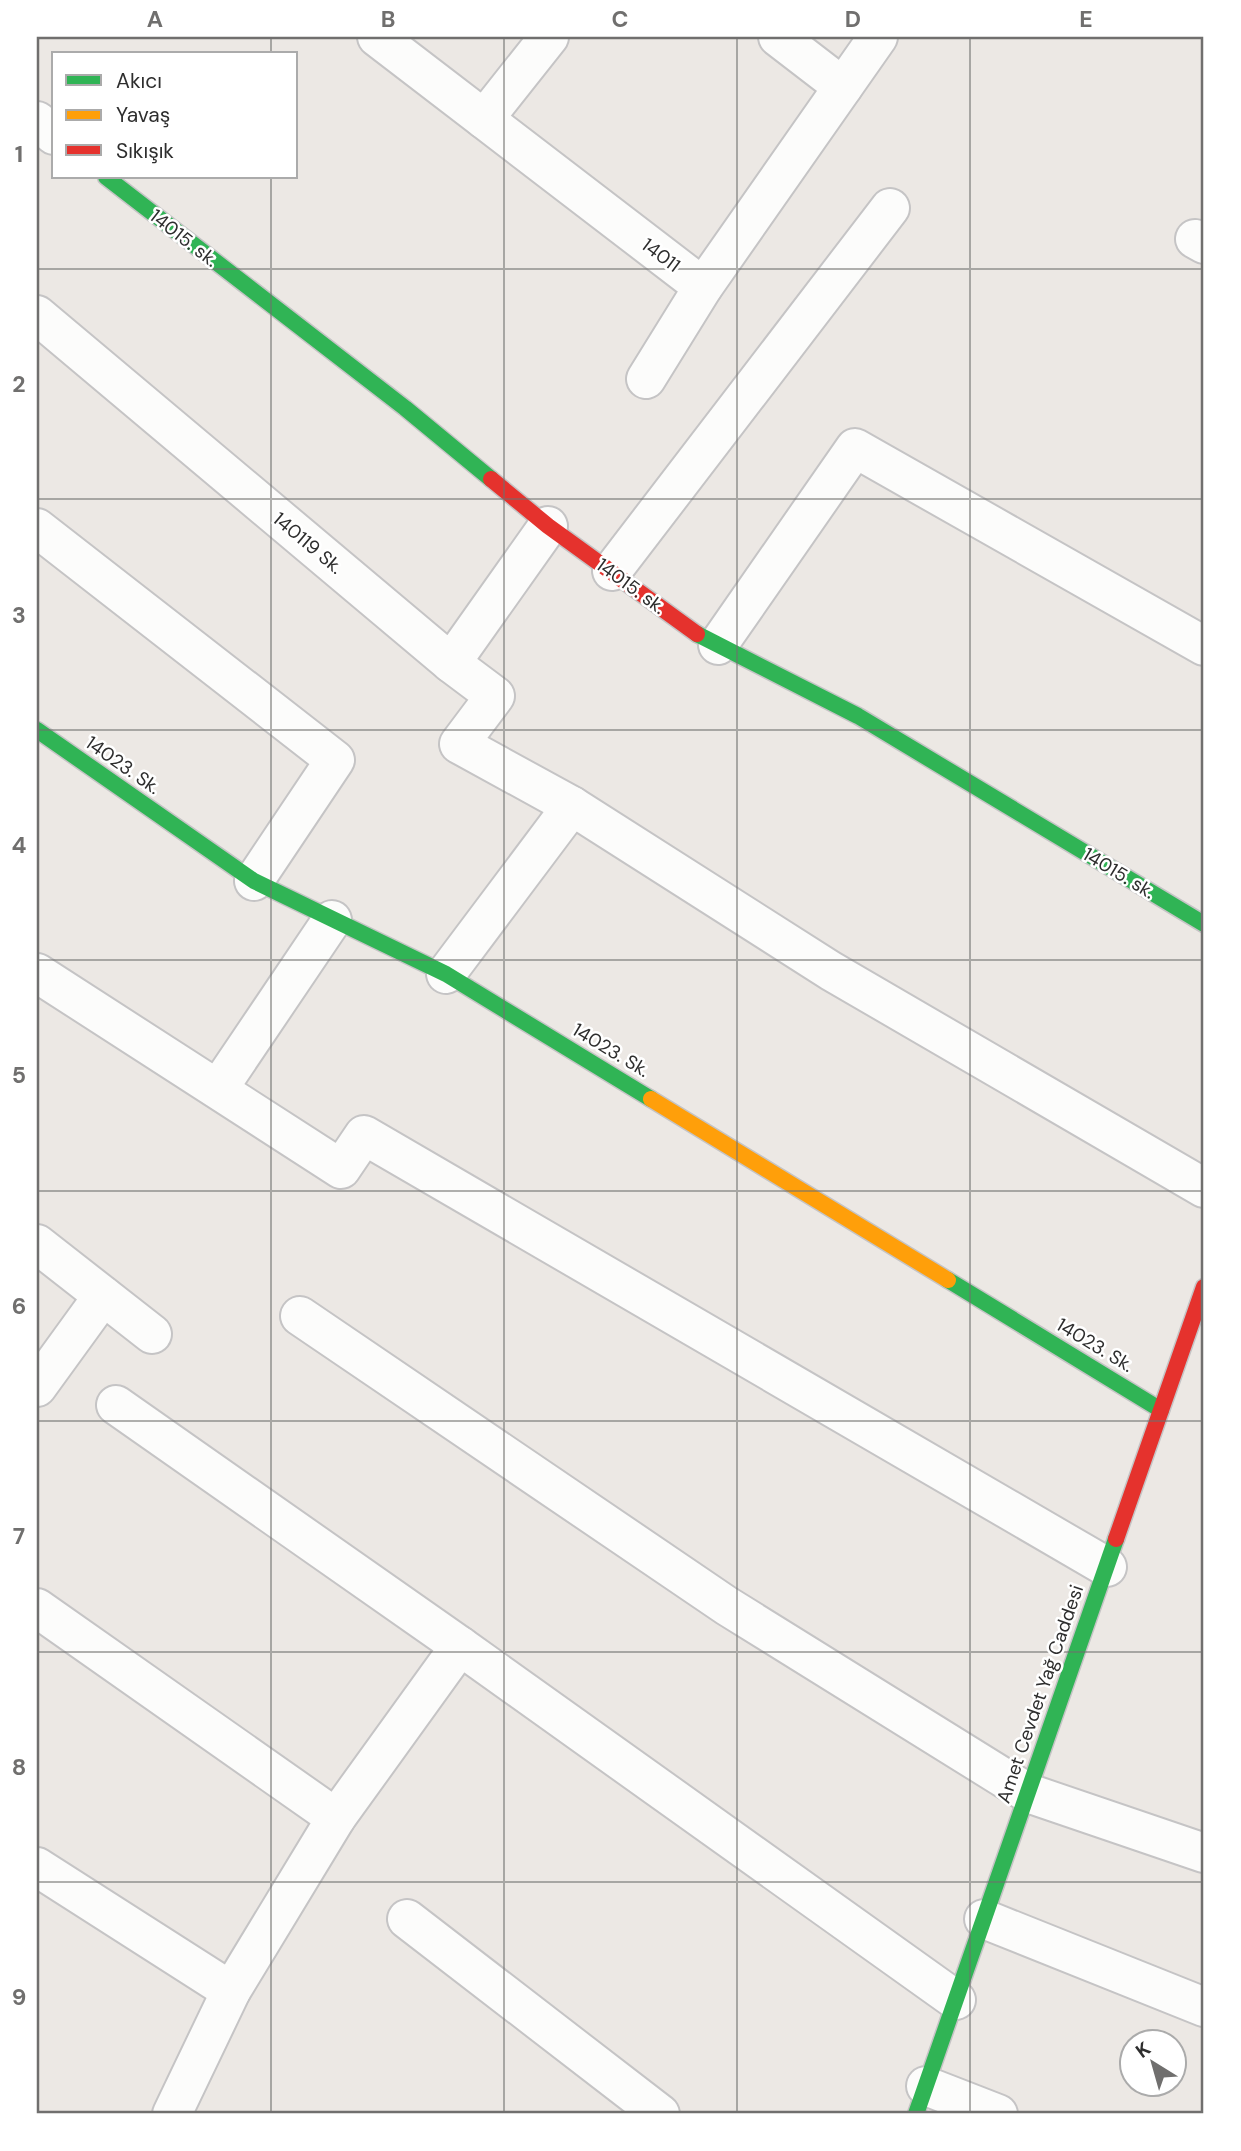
<svg xmlns="http://www.w3.org/2000/svg" width="1241" height="2151" font-family="'DM Sans',sans-serif">
<style>
.lines{fill:none;stroke-linecap:round;stroke-linejoin:round}
.street-casing{stroke:#c5c4c5;stroke-width:42}
.fast-casing{stroke:#c5c4c5;stroke-width:19}
.slow-casing{stroke:#c5c4c5;stroke-width:19}
.jam-casing{stroke:#c5c4c5;stroke-width:19}
.street{stroke:#fcfcfb;stroke-width:38}
.fast{stroke:#30b455;stroke-width:16}
.slow{stroke:#ff9f0a;stroke-width:16}
.jam{stroke:#e5322d;stroke-width:16}
.grid{fill:none;stroke:#706f6e;stroke-width:2;stroke-opacity:0.55}
.labels{text-anchor:middle;dominant-baseline:central;stroke-width:5;stroke-linejoin:round;paint-order:stroke}
.street-label{font-size:19px;fill:#2e2e2e;stroke:#fff}
.neatline{fill:none;stroke:#706f6e;stroke-width:2.5}
.grid-label{font-size:23px;text-anchor:middle;font-weight:bold;fill:#706f6e}
</style>
<rect width="100%" height="100%" fill="#ece8e4"/>
<g class="lines">
<defs>
<g id="street">
<polyline points="377,37 703,287"/>
<polyline points="778,37 843,87"/>
<polyline points="484,119 549,37"/>
<polyline points="37,121 54,135"/>
<polyline points="1195,239 1204,244"/>
<polyline points="37,315 451,663 548,526"/>
<polyline points="646,379 703,287 878,37"/>
<polyline points="37,528 335,760 254,881"/>
<polyline points="612,571 890,208"/>
<polyline points="718,645 855,448 1204,646"/>
<polyline points="451,663 495,696 459,744 572,806 831,971 1204,1188"/>
<polyline points="37,973 341,1169 364,1135 1107,1567"/>
<polyline points="446,974 572,806"/>
<polyline points="218,1089 332,920"/>
<polyline points="37,1244 152,1334"/>
<polyline points="300,1316 727,1606 1028,1793 1204,1853"/>
<polyline points="37,1387 103,1296"/>
<polyline points="116,1405 460,1646 956,2000"/>
<polyline points="37,1608 336,1818"/>
<polyline points="37,1867 231,1991"/>
<polyline points="407,1919 660,2114"/>
<polyline points="984,1919 1204,2007"/>
<polyline points="926,2086 998,2114"/>
<polyline points="172,2114 231,1991 336,1818 460,1646"/>
</g>
<g id="fast">
<polyline points="106,177 405,408 491,479"/>
<polyline points="697,634 858,716 1204,924"/>
<polyline points="37,730 254,881 446,974 651,1099"/>
<polyline points="948,1280 1161,1410"/>
<polyline points="916,2114 1116,1539"/>
</g>
<polyline id="slow" points="651,1099 948,1280"/>
<g id="jam">
<polyline points="491,479 548,526 697,634"/>
<polyline points="1116,1539 1204,1287"/>
</g>
</defs>
<!-- street casing -->
<use href="#street" class="street-casing"/>
<!-- fast casing -->
<use href="#fast" class="fast-casing"/>
<!-- slow casing -->
<use href="#slow" class="slow-casing"/>
<!-- jam casing -->
<use href="#jam" class="jam-casing"/>
<!-- street -->
<use href="#street" class="street"/>
<!-- fast -->
<use href="#fast" class="fast"/>
<!-- slow -->
<use href="#slow" class="slow"/>
<!-- jam -->
<use href="#jam" class="jam"/>
</g>
<!-- grid -->
<path class="grid" d="M 271,37 L 271,54M 504,37 L 504,2114M 737,37 L 737,2114M 970,37 L 970,2114M 271,177 L 271,2114M 37,269 L 1204,269M 37,499 L 1204,499M 37,730 L 1204,730M 37,960 L 1204,960M 37,1191 L 1204,1191M 37,1421 L 1204,1421M 37,1652 L 1204,1652M 37,1882 L 1204,1882"/>
<g class="labels">
<!-- street labels -->
<g class="street-label">
<text transform="translate(184 238) rotate(38)">14015. sk.</text>
<text transform="translate(661 255) rotate(37)">14011</text>
<text transform="translate(308 543) rotate(40)">140119 Sk.</text>
<text transform="translate(631 586) rotate(36)">14015. sk.</text>
<text transform="translate(123 765) rotate(35)">14023. Sk.</text>
<text transform="translate(1119 873) rotate(31)">14015. sk.</text>
<text transform="translate(611 1050) rotate(31)">14023. Sk.</text>
<text transform="translate(1095 1345) rotate(31)">14023. Sk.</text>
<text transform="translate(1040 1694) rotate(-71)">Amet Cevdet Yağ Caddesi</text>
</g>
</g>
<!-- border -->
<rect width="1241" height="2151" fill="none" stroke="#ffffff" stroke-width="77"/>
<!-- legend -->
<rect x="52" y="52" width="245" height="126" fill="#ffffff" stroke="#ababab" stroke-width="2"/>
<rect x="66" y="75" width="35" height="10" fill="#30b455" stroke="#ababab" stroke-width="2"/>
<text x="116" y="88" font-size="21" fill="#2e2e2e">Akıcı</text>
<rect x="66" y="110" width="35" height="10" fill="#ff9f0a" stroke="#ababab" stroke-width="2"/>
<text x="116" y="122" font-size="21" fill="#2e2e2e">Yavaş</text>
<rect x="66" y="145" width="35" height="10" fill="#e5322d" stroke="#ababab" stroke-width="2"/>
<text x="116" y="158" font-size="21" fill="#2e2e2e">Sıkışık</text>
<!-- north arrow -->
<g transform="translate(1153 2063) rotate(323)"><circle r="33" fill="#ffffff" stroke="#ababab" stroke-width="2"/>
<path d="M0-5L12 26L0 18L-12 26Z" fill="#706f6e"/>
<text y="-10" font-size="19" font-weight="bold" text-anchor="middle" fill="#2e2e2e">K</text>
</g>
<rect x="38" y="38" width="1164" height="2074" class="neatline"/>
<g class="grid-label">
<text x="155" y="27">A</text>
<text x="388" y="27">B</text>
<text x="620" y="27">C</text>
<text x="853" y="27">D</text>
<text x="1086" y="27">E</text>
<text x="19" y="162">1</text>
<text x="19" y="392">2</text>
<text x="19" y="623">3</text>
<text x="19" y="853">4</text>
<text x="19" y="1083">5</text>
<text x="19" y="1314">6</text>
<text x="19" y="1544">7</text>
<text x="19" y="1775">8</text>
<text x="19" y="2005">9</text>
</g>
</svg>
